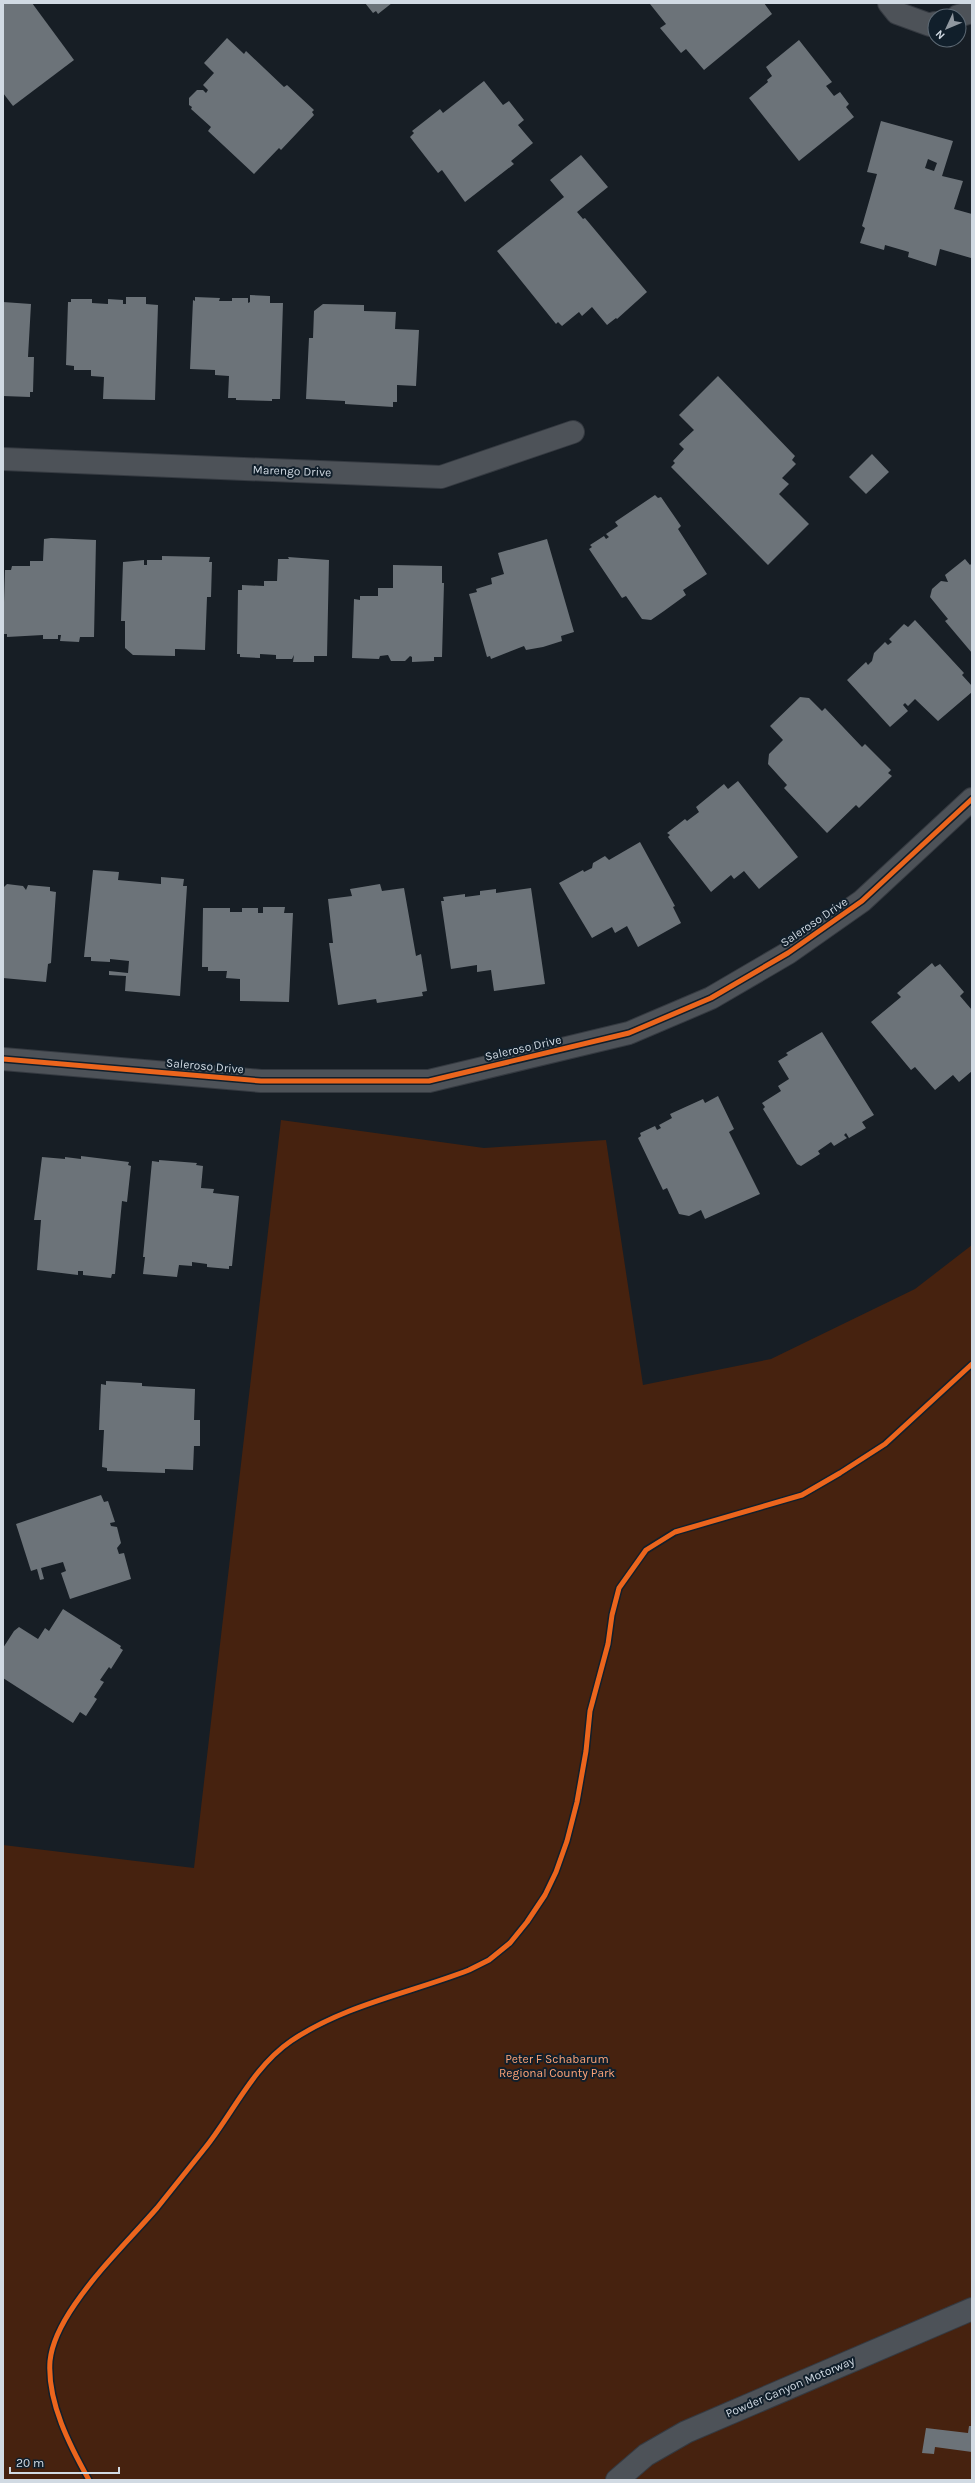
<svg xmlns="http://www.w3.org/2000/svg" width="975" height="2483" font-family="Karla,sans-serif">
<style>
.green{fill:#46220f}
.building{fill:#6c7379;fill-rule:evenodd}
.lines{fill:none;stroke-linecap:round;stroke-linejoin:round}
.minor-casing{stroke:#353a41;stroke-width:24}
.minor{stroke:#4d5258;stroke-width:22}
.cycleway-casing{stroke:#111f2b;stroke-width:8}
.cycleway{stroke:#eb651d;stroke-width:5}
.labels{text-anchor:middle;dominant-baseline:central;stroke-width:4;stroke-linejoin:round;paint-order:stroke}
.street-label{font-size:12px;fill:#d1dae3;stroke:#111f2b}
.park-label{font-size:12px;fill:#ffa578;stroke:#111f2b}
</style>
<rect width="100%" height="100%" fill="#171e25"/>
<!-- green -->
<polygon class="green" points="281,1120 484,1148 606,1140 643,1385 771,1359 915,1289 972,1245 972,2480 3,2480 3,1845 194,1868"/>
<!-- building -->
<g class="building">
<polygon points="3,3 32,3 74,60 13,106 3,93"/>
<polygon points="365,3 392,3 378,14 376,11 373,13"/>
<polygon points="652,3 764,3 772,14 704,70 686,49 681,53 660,28 666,24 650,4"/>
<polygon points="227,38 244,54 246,51 284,87 287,85 314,110 312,112 314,115 281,150 279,148 254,174 208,131 211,127 191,109 192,107 189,105 189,98 197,90 203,90 206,93 208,90 203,85 214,73 204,63"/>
<polygon points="799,40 832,82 826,86 834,96 840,92 849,104 846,107 854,117 799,161 749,98 768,82 767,80 772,76 766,67"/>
<polygon points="484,81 503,105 509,101 524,120 518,125 533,143 511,161 514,164 465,202 442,170 438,173 410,137 414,133 412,131 440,109 443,113"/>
<path d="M 881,121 L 953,141 L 942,176 L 963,181 L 954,209 L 972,214 L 971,258 L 940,249 L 936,266 L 908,257 L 909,252 L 885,245 L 884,250 L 860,243 L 865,228 L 862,226 L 877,174 L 867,172 ZM 928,159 L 937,163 L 934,171 L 925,168 Z"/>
<polygon points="581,155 608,187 577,212 583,219 585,218 647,292 617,319 616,318 607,325 592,307 582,316 579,312 562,326 558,322 556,324 497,251 564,197 550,180"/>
<polygon points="250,295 270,296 270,303 283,303 280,399 272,399 272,401 236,400 236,398 228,398 229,376 215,375 215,370 190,369 193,300 195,301 195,297 220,298 219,301 232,301 232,298 248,298 248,303 250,302"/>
<polygon points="126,297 146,297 146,304 158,305 155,400 103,399 104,377 91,376 91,370 74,370 74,366 66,365 68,302 71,302 71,299 92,299 92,303 108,304 108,299 123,300 123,304 126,304"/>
<polygon points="3,302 31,304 28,357 34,357 33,392 30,392 30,397 3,396"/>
<polygon points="323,304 364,305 364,311 396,312 395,329 419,330 416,386 397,385 397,402 393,402 393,407 345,404 345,401 306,399 309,338 313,338 314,311"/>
<polygon points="718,376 795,456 792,460 796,464 782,478 789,484 779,494 809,524 768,565 671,467 675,463 673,461 684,449 679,444 694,430 679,415"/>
<polygon points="872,454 889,472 866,494 849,477"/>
<polygon points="655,495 658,498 661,497 681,526 678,529 707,574 683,590 686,595 664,611 663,609 664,611 651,620 642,619 626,596 622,598 589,549 592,547 590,545 604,536 606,539 609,537 606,534 618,526 615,522"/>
<polygon points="51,538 96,540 94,637 80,637 79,642 60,641 61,635 58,635 58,639 43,639 43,635 7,637 7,634 3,634 5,570 11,570 12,566 30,566 30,561 43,561 44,539"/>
<polygon points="547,539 574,632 561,636 562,641 543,647 526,650 524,646 491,659 490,656 487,657 469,594 477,592 476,589 492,584 491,578 504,574 498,553"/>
<polygon points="162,556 210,557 209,562 212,562 211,597 207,597 205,650 175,649 175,656 133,655 125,648 125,621 121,621 123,562 144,560 144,565 147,565 147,560 162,560"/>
<polygon points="288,557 329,560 327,656 314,656 314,662 293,662 294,655 292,659 276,659 276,655 260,654 260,658 240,657 240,654 237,654 238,590 242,590 242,585 264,586 264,581 277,581 278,559 289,559"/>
<polygon points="965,559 970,565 972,563 972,653 945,621 948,619 930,597 932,589 941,581 948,582 945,575"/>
<polygon points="393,565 442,566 442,583 444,583 442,657 434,657 434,661 412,662 412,657 410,656 405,661 391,661 388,655 380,656 379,659 352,658 354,599 360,600 360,596 378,596 378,588 393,588"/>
<polygon points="915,620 964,673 962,675 972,686 972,692 938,721 915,699 908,706 905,703 903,705 908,711 890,727 847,680 866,662 868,665 872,661 874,653 885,642 888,645 892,642 889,639 904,624 908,627"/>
<polygon points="800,697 809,698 822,711 825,708 862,747 865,744 891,770 888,773 892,776 859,808 856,805 827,833 784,788 787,785 768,764 769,754 783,740 770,726"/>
<polygon points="738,781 798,857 759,889 744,871 734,879 731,875 711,892 668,837 670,835 667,833 685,819 687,821 699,812 696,807 724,784 728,789"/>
<polygon points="640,842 675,906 673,907 681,923 638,947 627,926 615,933 612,927 592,938 559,883 583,870 584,872 592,868 593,863 605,856 609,860"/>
<polygon points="93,870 119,872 118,880 161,884 161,877 184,879 183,886 187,886 180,996 125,991 126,976 109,975 109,971 128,973 129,961 110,959 110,962 91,961 91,957 84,957"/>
<polygon points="7,884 23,886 26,890 28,885 50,887 50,891 56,892 51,963 48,964 46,982 3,978 3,888"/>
<polygon points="380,884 382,891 404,888 416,956 421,954 427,991 422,992 423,996 377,1003 376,999 338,1005 329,943 333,943 328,899 352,896 350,889"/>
<polygon points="531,888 545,984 494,991 491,970 477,972 477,965 451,969 441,901 444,901 443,897 465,894 465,897 480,895 480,891 496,889 496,893"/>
<polygon points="263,907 285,907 284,913 293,913 289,1002 240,1001 240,979 226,978 227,971 208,971 208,967 202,967 203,908 230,908 230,912 242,912 242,908 258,908 258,913 263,913"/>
<polygon points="932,963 935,967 940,964 964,992 960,996 972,1010 972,1071 959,1082 953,1075 935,1090 915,1067 911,1070 871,1022 901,997 897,993"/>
<polygon points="822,1032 874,1115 862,1122 866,1128 849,1138 846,1133 844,1135 847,1138 834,1146 831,1142 818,1151 820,1154 801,1166 797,1164 763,1109 765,1107 762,1103 781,1091 778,1086 789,1079 778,1061 788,1055 786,1053"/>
<polygon points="718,1096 734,1129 729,1132 760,1194 705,1219 701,1210 689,1216 679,1214 667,1188 663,1190 638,1138 641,1136 640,1133 655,1126 657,1130 661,1128 659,1125 672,1118 670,1114 703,1099 705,1103"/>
<polygon points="81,1156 129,1162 128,1165 131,1166 127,1202 122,1201 115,1274 112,1274 111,1278 83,1275 83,1271 78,1271 78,1275 37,1270 41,1220 34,1220 42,1157 65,1159 65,1157 81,1159"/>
<polygon points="159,1160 197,1163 196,1165 203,1166 201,1188 214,1189 213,1193 239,1196 232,1266 229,1266 229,1269 207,1267 207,1264 192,1262 192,1266 179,1265 177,1277 143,1274 145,1257 143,1257 152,1161 159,1162"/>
<polygon points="106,1381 142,1383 142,1386 195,1389 194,1420 200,1420 200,1446 194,1446 193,1470 165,1469 165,1473 107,1471 107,1468 102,1467 104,1430 99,1430 101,1384 106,1385"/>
<polygon points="101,1495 104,1502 108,1501 115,1522 110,1523 111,1526 117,1527 121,1543 117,1548 119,1554 124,1553 131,1579 70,1599 61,1573 66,1571 63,1562 41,1568 44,1579 40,1580 37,1569 31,1571 16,1524"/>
<polygon points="63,1609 121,1646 120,1648 123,1650 111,1669 109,1667 100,1680 104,1682 94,1697 97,1699 86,1716 80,1712 73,1723 3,1678 3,1648 14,1631 19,1627 38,1639 45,1628 49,1631"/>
<polygon points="969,2426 972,2426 972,2452 935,2447 934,2454 922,2453 926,2428 968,2433"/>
</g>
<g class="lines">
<defs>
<g id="minor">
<polyline points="889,3 897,13 930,25 935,23"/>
<polyline points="958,16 972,12"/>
<polyline points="3,459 441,477 573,432"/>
<polyline points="3,1059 261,1081 429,1081 629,1033 711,998 788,953 862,901 972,799"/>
<polyline points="617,2480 646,2455 686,2432 972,2309"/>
</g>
</defs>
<!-- minor casing -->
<use href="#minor" class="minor-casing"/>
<!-- minor -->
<use href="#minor" class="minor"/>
<defs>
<g id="cycleway">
<polyline points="3,1059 261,1081 429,1081 629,1033 711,998 788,953 862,901 972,799"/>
<path d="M 89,2480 C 70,2446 47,2402 50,2361 C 52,2341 64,2320 75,2304 C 99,2269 129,2240 157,2208 C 173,2188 189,2168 205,2148 C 233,2113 253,2067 291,2041 C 344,2005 410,1993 469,1970 L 489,1960 L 510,1943 L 527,1922 L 545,1895 L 556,1872 L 567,1841 L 577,1802 L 586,1751 L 590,1711 L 608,1644 L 612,1615 L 619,1588 L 646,1550 L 675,1532 L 802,1495 L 840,1473 L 885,1444 L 972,1364"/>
</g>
</defs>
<!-- cycleway casing -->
<use href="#cycleway" class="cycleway-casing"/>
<!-- cycleway -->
<use href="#cycleway" class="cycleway"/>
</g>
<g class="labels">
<!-- street labels -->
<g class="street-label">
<text transform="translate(292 471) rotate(2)">Marengo Drive</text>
<text transform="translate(814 922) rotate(-34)">Saleroso Drive</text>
<text transform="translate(523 1048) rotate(-13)">Saleroso Drive</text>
<text transform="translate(205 1066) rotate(5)">Saleroso Drive</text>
<text transform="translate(790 2387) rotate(-23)">Powder Canyon Motorway</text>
</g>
<!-- park labels -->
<g class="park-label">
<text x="557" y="2059">Peter F Schabarum<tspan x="557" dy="14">Regional County Park</tspan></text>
</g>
</g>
<!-- border -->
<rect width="975" height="2483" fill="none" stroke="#d1dae3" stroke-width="8"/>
<!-- north arrow -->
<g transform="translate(947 28) rotate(226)"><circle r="19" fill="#111f2b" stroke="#5e6a75"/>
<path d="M0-3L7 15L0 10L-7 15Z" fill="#9098a0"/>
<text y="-6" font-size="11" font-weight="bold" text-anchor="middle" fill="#d1dae3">N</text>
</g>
<!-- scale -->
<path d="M10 2467v6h109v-6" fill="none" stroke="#d1dae3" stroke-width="2"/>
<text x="16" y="2467" font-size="12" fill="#d1dae3" stroke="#111f2b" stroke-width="3" paint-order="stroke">20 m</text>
</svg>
